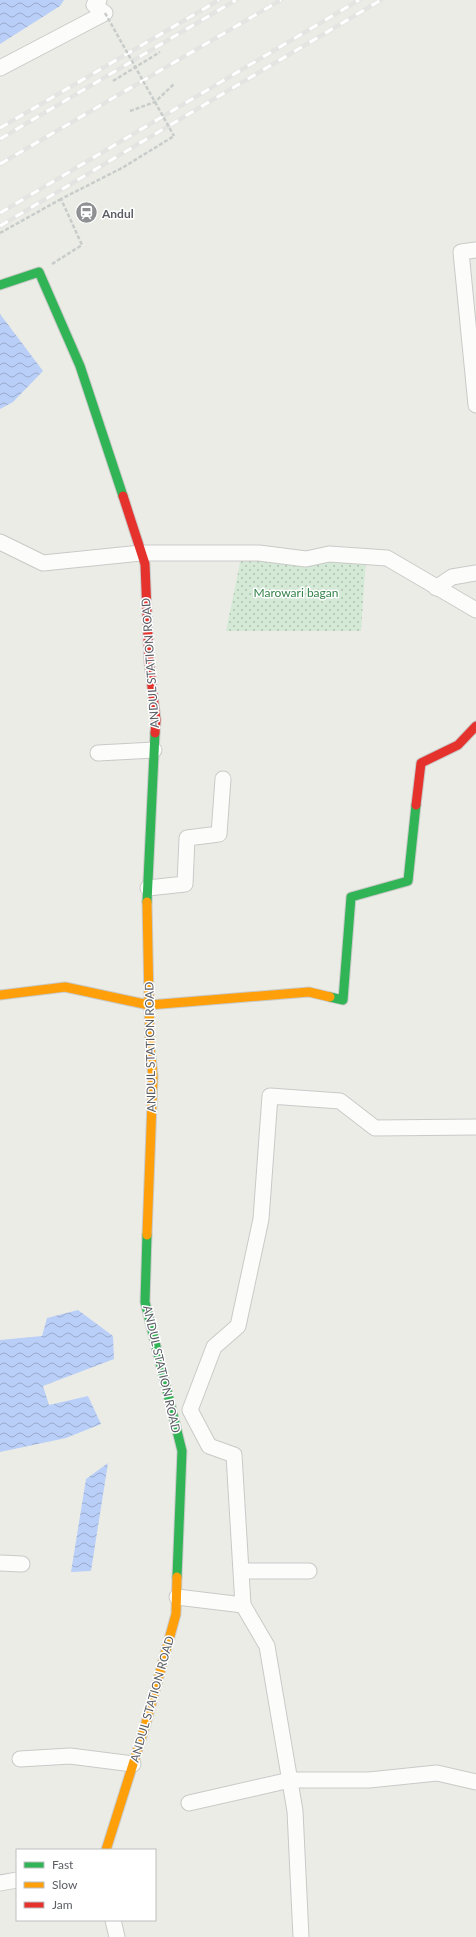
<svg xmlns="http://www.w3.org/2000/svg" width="476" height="1937" font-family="Lato,sans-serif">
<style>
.park{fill:url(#park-dots)}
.water{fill:url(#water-waves)}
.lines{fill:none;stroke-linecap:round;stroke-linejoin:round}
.street-casing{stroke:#c9cac8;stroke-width:17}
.fast-casing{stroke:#c9cac9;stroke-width:11}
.slow-casing{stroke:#c9cac9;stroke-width:11}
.jam-casing{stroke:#c9cac9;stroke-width:11}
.path{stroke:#c8cdcb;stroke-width:2.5;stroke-dasharray:4 2;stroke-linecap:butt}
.street{stroke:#fcfcfb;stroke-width:15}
.fast{stroke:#30b455;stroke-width:9}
.slow{stroke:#ff9f0a;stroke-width:9}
.jam{stroke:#e5322d;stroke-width:9}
.rail-casing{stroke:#e4e4e3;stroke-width:4.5}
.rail{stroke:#fff;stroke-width:3;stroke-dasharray:9;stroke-linecap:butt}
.path-bridge{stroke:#c8cdcb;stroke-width:2.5;stroke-dasharray:4 2;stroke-linecap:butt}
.labels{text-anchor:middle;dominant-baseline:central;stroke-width:3;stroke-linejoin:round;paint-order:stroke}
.poi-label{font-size:12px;font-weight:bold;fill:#5c5e64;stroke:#fff;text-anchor:start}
.park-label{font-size:12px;fill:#348249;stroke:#fff}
.street-label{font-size:12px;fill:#5c5e64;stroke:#fff}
</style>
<defs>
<pattern id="park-dots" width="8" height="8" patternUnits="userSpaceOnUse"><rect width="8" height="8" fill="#d4e9d6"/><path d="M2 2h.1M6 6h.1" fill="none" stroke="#afc0b1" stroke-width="1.8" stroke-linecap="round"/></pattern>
<pattern id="water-waves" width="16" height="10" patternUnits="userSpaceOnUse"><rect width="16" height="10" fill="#b9cff8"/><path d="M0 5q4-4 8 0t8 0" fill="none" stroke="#9aabcc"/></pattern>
</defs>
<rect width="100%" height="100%" fill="#ecece6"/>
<!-- park -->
<polygon class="park" points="242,553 366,557 361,631 226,631"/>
<!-- water -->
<g class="water">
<polygon points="0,0 64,0 60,6 0,44"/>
<polygon points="0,314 43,371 13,402 0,409"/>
<polygon points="78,1310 113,1336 114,1359 43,1386 49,1405 88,1396 101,1424 66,1438 0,1452 0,1340 42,1336 47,1318"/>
<polygon points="108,1463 91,1571 71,1572 86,1479"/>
</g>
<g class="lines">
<defs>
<g id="street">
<polyline points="0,68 105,13 94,5 99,0"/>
<polyline points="476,250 461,252 476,405"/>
<polyline points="0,542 43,563 141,553 259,553 306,559 329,554 387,558 476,610"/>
<polyline points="436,588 452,577 476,573"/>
<polyline points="98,753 154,750"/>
<polyline points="148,888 185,884 187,838 219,834 223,779"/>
<polyline points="0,1563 22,1564"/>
<polyline points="242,1571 309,1571"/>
<polyline points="177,1597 243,1605 234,1455 209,1446 190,1410 214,1347 238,1326 261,1219 270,1096 340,1101 375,1128 476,1127"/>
<polyline points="243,1605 267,1646 295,1811 301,1937"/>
<polyline points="20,1759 70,1756 133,1764"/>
<polyline points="189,1803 290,1780 369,1780 437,1773 476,1782"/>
<polyline points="0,1883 17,1880"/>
<polyline points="113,1920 117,1937"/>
</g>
<g id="fast">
<polyline points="0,285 39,272 80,366 123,496"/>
<polyline points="147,902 155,733"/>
<polyline points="330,997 343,1000 351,897 408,881 416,805"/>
<polyline points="147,1235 145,1302 182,1451 177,1577"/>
</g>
<g id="slow">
<polyline points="147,902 150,1048 153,1076 147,1235"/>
<polyline points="0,995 65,987 149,1005 309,992 330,997"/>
<polyline points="106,1850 146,1723 176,1614 177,1577"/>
</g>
<g id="jam">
<polyline points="123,496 145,564 149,662 156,720 155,733"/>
<polyline points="416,805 421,763 458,745 476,726"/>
</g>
</defs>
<!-- street casing -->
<use href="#street" class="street-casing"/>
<!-- fast casing -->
<use href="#fast" class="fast-casing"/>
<!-- slow casing -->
<use href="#slow" class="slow-casing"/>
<!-- jam casing -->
<use href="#jam" class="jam-casing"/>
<!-- path -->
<g class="path">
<polyline points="113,81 160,52"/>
<polyline points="130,111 155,102 174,84"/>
<polyline points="0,233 61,199"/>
<polyline points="52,264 82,245 61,199 122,168 174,136"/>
</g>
<!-- street -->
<use href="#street" class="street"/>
<!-- fast -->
<use href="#fast" class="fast"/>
<!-- slow -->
<use href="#slow" class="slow"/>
<!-- jam -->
<use href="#jam" class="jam"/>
<defs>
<g id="rail">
<polyline points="0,128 219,0"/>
<polyline points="0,139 236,0"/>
<polyline points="0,164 281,0"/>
<polyline points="0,213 359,0"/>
<polyline points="0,226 381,0"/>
</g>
</defs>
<!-- rail casing -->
<use href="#rail" class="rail-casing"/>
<!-- rail -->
<use href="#rail" class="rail"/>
<!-- path-bridge -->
<polyline class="path-bridge" points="105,13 174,136"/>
</g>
<!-- icons -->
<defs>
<symbol id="station-disc" viewBox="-11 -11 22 22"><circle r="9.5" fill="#8e9092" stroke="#fff"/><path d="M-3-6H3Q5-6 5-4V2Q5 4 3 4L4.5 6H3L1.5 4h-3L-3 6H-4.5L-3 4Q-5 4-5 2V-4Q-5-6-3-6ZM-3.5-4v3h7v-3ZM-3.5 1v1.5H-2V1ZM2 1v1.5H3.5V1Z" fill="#fff"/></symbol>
</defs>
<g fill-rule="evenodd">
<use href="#station-disc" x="74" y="200" width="25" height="25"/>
</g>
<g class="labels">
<!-- poi labels -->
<g class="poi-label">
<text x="102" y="213">Andul</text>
</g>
<!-- park labels -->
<g class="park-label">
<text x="296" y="592">Marowari bagan</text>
</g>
<!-- street labels -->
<g class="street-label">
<text transform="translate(150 663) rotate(-94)">ANDUL STATION ROAD</text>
<text transform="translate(150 1047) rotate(-91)">ANDUL STATION ROAD</text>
<text transform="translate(162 1369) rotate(77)">ANDUL STATION ROAD</text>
<text transform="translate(152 1699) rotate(-74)">ANDUL STATION ROAD</text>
</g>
</g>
<!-- legend -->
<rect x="16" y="1849" width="140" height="72" fill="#ffffff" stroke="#bebfc1"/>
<rect x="24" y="1862" width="20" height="6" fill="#30b455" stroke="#bebfc1"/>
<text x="52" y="1869" font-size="12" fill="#5c5e64">Fast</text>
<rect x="24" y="1882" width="20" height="6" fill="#ff9f0a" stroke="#bebfc1"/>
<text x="52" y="1889" font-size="12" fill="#5c5e64">Slow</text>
<rect x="24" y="1902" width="20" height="6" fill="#e5322d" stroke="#bebfc1"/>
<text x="52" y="1909" font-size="12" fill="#5c5e64">Jam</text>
</svg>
